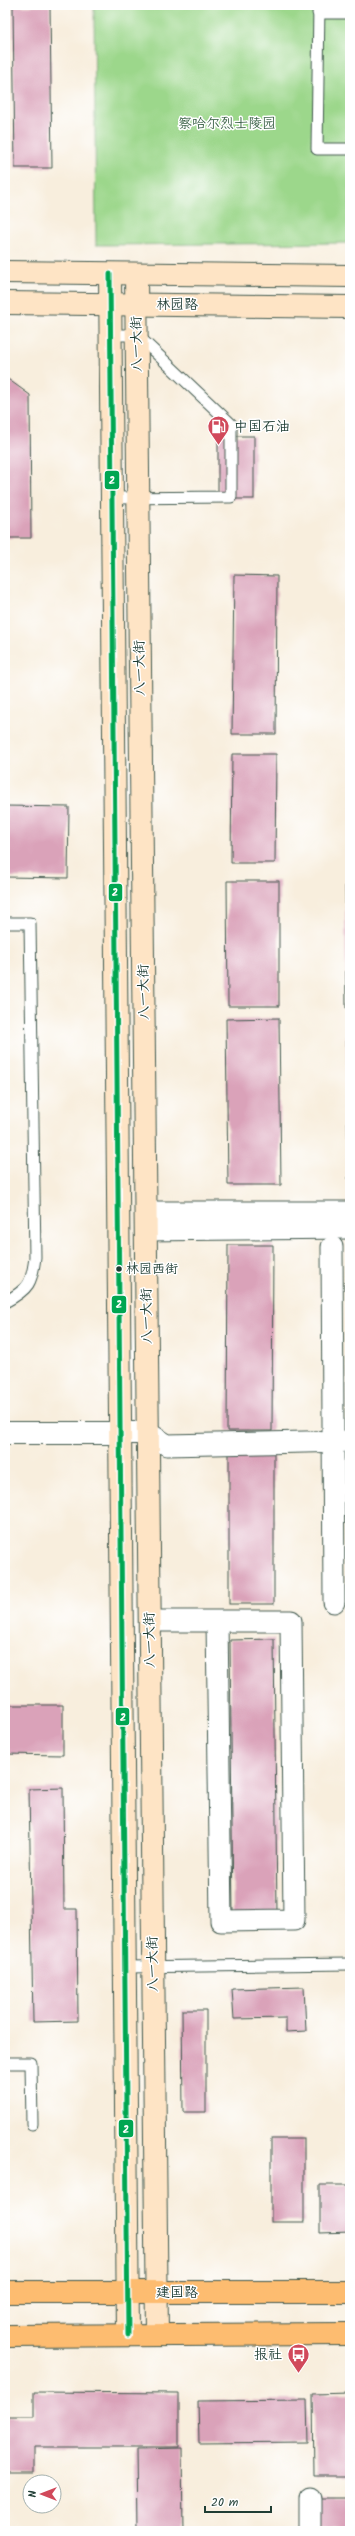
<svg xmlns="http://www.w3.org/2000/svg" width="355" height="2536" font-family="Kalam,'LXGW WenKai TC',sans-serif">
<style>
.green{fill:#9cd78b;stroke:#5e8a60}
.building{fill:#daa2b9}
.lines{fill:none;stroke-linecap:round;stroke-linejoin:round}
.service-casing{stroke:#40584d;stroke-width:13}
.minor-casing{stroke:#40584d;stroke-width:23}
.tertiary-casing{stroke:#40584d;stroke-width:24}
.secondary-casing{stroke:#40584d;stroke-width:24}
.primary-casing{stroke:#40584d;stroke-width:24}
.service{stroke:#fff;stroke-width:11}
.minor{stroke:#fff;stroke-width:21}
.tertiary{stroke:#fff;stroke-width:22}
.secondary{stroke:#fee4c5;stroke-width:22}
.primary{stroke:#fdbc6f;stroke-width:22}
.bus-1-casing{stroke:#fff;stroke-width:8}
.bus-1{stroke:#00a651;stroke-width:5}
.bus-dot{fill:#1f3d34;stroke:#fff;stroke-width:1.5}
.labels{text-anchor:middle;dominant-baseline:central;stroke-width:3;stroke-linejoin:round;paint-order:stroke}
.bus-label{font-size:13px;fill:#1f3d34;stroke:#fff;text-anchor:start}
.park-label{font-size:14px;fill:#3e644a;stroke:#fff}
.street-label{font-size:14px;fill:#1f3d34;stroke:#fff}
.poi-label{font-size:14px;fill:#1f3d34;stroke:#fff;text-anchor:start}
.line-badge{stroke:#fff;stroke-width:1.5}
.badge-label{font-size:11px;text-anchor:middle;font-weight:bold;fill:#fff}
</style>
<rect width="100%" height="100%" fill="#fff"/>
<filter id="ink" filterUnits="userSpaceOnUse"><feTurbulence type="fractalNoise" baseFrequency=".025" numOctaves="2"/><feDisplacementMap in="SourceGraphic" scale="8" xChannelSelector="R" yChannelSelector="G"/><feConvolveMatrix kernelMatrix="1 2 1 2 8 2 1 2 1" color-interpolation-filters="sRGB"/></filter>
<filter id="wash" filterUnits="userSpaceOnUse"><feTurbulence type="fractalNoise" baseFrequency=".012" numOctaves="4" result="noise"/><feDisplacementMap in="SourceGraphic" scale="16" xChannelSelector="R" yChannelSelector="G"/><feGaussianBlur stdDeviation="0.9" result="paint"/><feColorMatrix in="noise" values="0 0 0 0 0 0 0 0 0 0 0 0 0 0 0 0 0 1.4 0 .05"/><feComposite in="paint" operator="in"/></filter>
<g filter="url(#wash)">
<rect width="100%" height="100%" fill="#f8eedd"/>
<!-- green -->
<polygon class="green" points="94,5 350,5 350,243 96,245"/>
<g id="blocks">
<!-- building -->
<g class="building">
<polygon points="13,6 50,6 52,168 15,168"/>
<polygon points="5,377 30,395 31,538 5,538"/>
<rect x="218" y="436" width="36" height="63"/>
<polygon points="234,575 277,576 276,734 232,734"/>
<polygon points="232,754 276,754 275,863 231,863"/>
<polygon points="5,806 69,807 68,878 5,877"/>
<polygon points="227,881 279,881 279,1006 228,1006"/>
<polygon points="345,883 350,883 350,1008 346,1008"/>
<polygon points="279,1018 281,1185 228,1185 226,1019"/>
<polygon points="346,1020 350,1020 350,1186 348,1186"/>
<polygon points="228,1245 273,1245 272,1431 227,1431"/>
<rect x="348" y="1245" width="2" height="186"/>
<rect x="229" y="1450" width="45" height="154"/>
<polygon points="274,1639 277,1914 233,1915 230,1640"/>
<polygon points="5,1705 63,1705 63,1755 5,1754"/>
<polygon points="63,1788 64,1909 77,1909 78,2021 33,2022 29,1789"/>
<polygon points="304,1987 306,2031 286,2032 286,2018 234,2019 232,1989"/>
<polygon points="182,2010 206,2010 206,2112 183,2112"/>
<rect x="271" y="2139" width="33" height="83"/>
<polygon points="320,2185 350,2185 350,2232 320,2233"/>
<polygon points="34,2392 179,2393 179,2447 34,2447 34,2472 5,2472 5,2417 34,2417"/>
<polygon points="350,2393 350,2476 314,2476 313,2394"/>
<polygon points="307,2400 308,2442 199,2443 198,2401"/>
<polygon points="182,2448 183,2531 137,2531 136,2449"/>
<rect x="317" y="2498" width="33" height="33"/>
</g>
</g>
</g>
<g filter="url(#ink)">
<use href="#blocks" fill-opacity="0" stroke="#40584d" stroke-width="1"/>
<g class="lines">
<defs>
<g id="service">
<polyline points="319,5 317,149 350,149"/>
<polyline points="318,13 350,13"/>
<polyline points="110,335 137,335 231,424 231,497 112,498"/>
<path d="M 5,923 L 30,923 L 35,1257 C 32,1283 29,1289 5,1302"/>
<polyline points="125,1967 350,1964"/>
<polyline points="5,2063 31,2063 32,2124"/>
</g>
<g id="minor">
<polyline points="146,1212 350,1212"/>
<polyline points="146,1230 350,1228"/>
<polyline points="332,1247 334,1602"/>
<polyline points="148,1433 167,1445 350,1441"/>
<polyline points="150,1621 291,1621 294,1920 221,1921 217,1621"/>
<polyline points="310,2498 310,2531"/>
</g>
<polyline id="tertiary" points="5,1433 148,1433"/>
<g id="secondary">
<polyline points="5,272 350,276"/>
<polyline points="110,274 128,2335"/>
<polyline points="136,274 157,2335"/>
<polyline points="5,303 350,307"/>
</g>
<g id="primary">
<polyline points="5,2292 350,2292"/>
<polyline points="5,2336 350,2334"/>
</g>
</defs>
<!-- service casing -->
<use href="#service" class="service-casing"/>
<!-- minor casing -->
<use href="#minor" class="minor-casing"/>
<!-- tertiary casing -->
<use href="#tertiary" class="tertiary-casing"/>
<!-- secondary casing -->
<use href="#secondary" class="secondary-casing"/>
<!-- primary casing -->
<use href="#primary" class="primary-casing"/>
<!-- service -->
<use href="#service" class="service"/>
<!-- minor -->
<use href="#minor" class="minor"/>
<!-- tertiary -->
<use href="#tertiary" class="tertiary"/>
<!-- secondary -->
<use href="#secondary" class="secondary"/>
<!-- primary -->
<use href="#primary" class="primary"/>
<defs>
<polyline id="bus-1" points="110,274 128,2335"/>
</defs>
<!-- bus-1 casing -->
<use href="#bus-1" class="bus-1-casing"/>
<!-- bus-1 -->
<use href="#bus-1" class="bus-1"/>
</g>
</g>
<!-- icons -->
<defs>
<symbol id="fuel-pin" viewBox="-11 -11 22 30"><path d="M0 17L-7.5 6A9.5 9.5 0 1 1 7.5 6Z" fill="#d1495b" stroke="#fff"/><path d="M-5.5-6h7V0h2V4h1.3V-2.5L3-4.5l.8-.8L6-3V5H2.5V1h-1V6h-7ZM-4.2-4.7v3.2H.2V-4.7Z" fill="#fff"/></symbol>
<symbol id="bus-pin" viewBox="-11 -11 22 30"><path d="M0 17L-7.5 6A9.5 9.5 0 1 1 7.5 6Z" fill="#d1495b" stroke="#fff"/><path d="M-5-6H5V4H4V6H2V4H-2V6H-4V4H-5ZM-3.5-4V0h7V-4ZM-3.5 1.2v1.5H-2V1.2ZM2 1.2v1.5H3.5V1.2Z" fill="#fff"/></symbol>
</defs>
<g fill-rule="evenodd">
<use href="#fuel-pin" x="206" y="414" width="25" height="34"/>
<use href="#bus-pin" x="286" y="2342" width="25" height="34"/>
</g>
<!-- markers -->
<circle class="bus-dot" cx="119" cy="1269" r="3.5"/>
<g class="labels">
<!-- bus labels -->
<g class="bus-label">
<text x="126" y="1269">林园西街</text>
</g>
<!-- park labels -->
<g class="park-label">
<text x="227" y="124">察哈尔烈士陵园</text>
</g>
<!-- street labels -->
<g class="street-label">
<text x="177" y="305">林园路</text>
<text transform="translate(137 344) rotate(-91)">八一大街</text>
<text transform="translate(140 668) rotate(-91)">八一大街</text>
<text transform="translate(144 992) rotate(-91)">八一大街</text>
<text transform="translate(147 1316) rotate(-91)">八一大街</text>
<text transform="translate(150 1640) rotate(-91)">八一大街</text>
<text transform="translate(153 1964) rotate(-91)">八一大街</text>
<text x="177" y="2293">建国路</text>
</g>
<!-- poi labels -->
<g class="poi-label">
<text x="234" y="427">中国石油</text>
<text x="282" y="2355" text-anchor="end">报社</text>
</g>
</g>
<g class="line-badge">
<rect x="104" y="470" width="16" height="20" rx="4" fill="#00a651"/>
<rect x="108" y="883" width="15" height="19" rx="4" fill="#00a651"/>
<rect x="111" y="1295" width="16" height="19" rx="4" fill="#00a651"/>
<rect x="115" y="1707" width="15" height="19" rx="4" fill="#00a651"/>
<rect x="118" y="2119" width="16" height="19" rx="4" fill="#00a651"/>
</g>
<g class="badge-label">
<text x="112" y="484">2</text>
<text x="115" y="896">2</text>
<text x="119" y="1308">2</text>
<text x="123" y="1721">2</text>
<text x="126" y="2133">2</text>
</g>
<!-- margin -->
<rect width="355" height="2536" fill="none" stroke="#fff" stroke-width="20"/>
<!-- north arrow -->
<g transform="translate(42 2494) rotate(270)"><circle r="19" fill="#ffffff" stroke="#a5b1ae"/>
<path d="M0-3L7 15L0 10L-7 15Z" fill="#d1495b"/>
<text y="-6" font-size="11" font-weight="bold" text-anchor="middle" fill="#1f3d34">N</text>
</g>
<!-- scale -->
<path d="M205 2506v6h66v-6" fill="none" stroke="#1f3d34" stroke-width="2"/>
<text x="211" y="2506" font-size="12" fill="#1f3d34" stroke="#ffffff" stroke-width="3" paint-order="stroke">20 m</text>
</svg>
